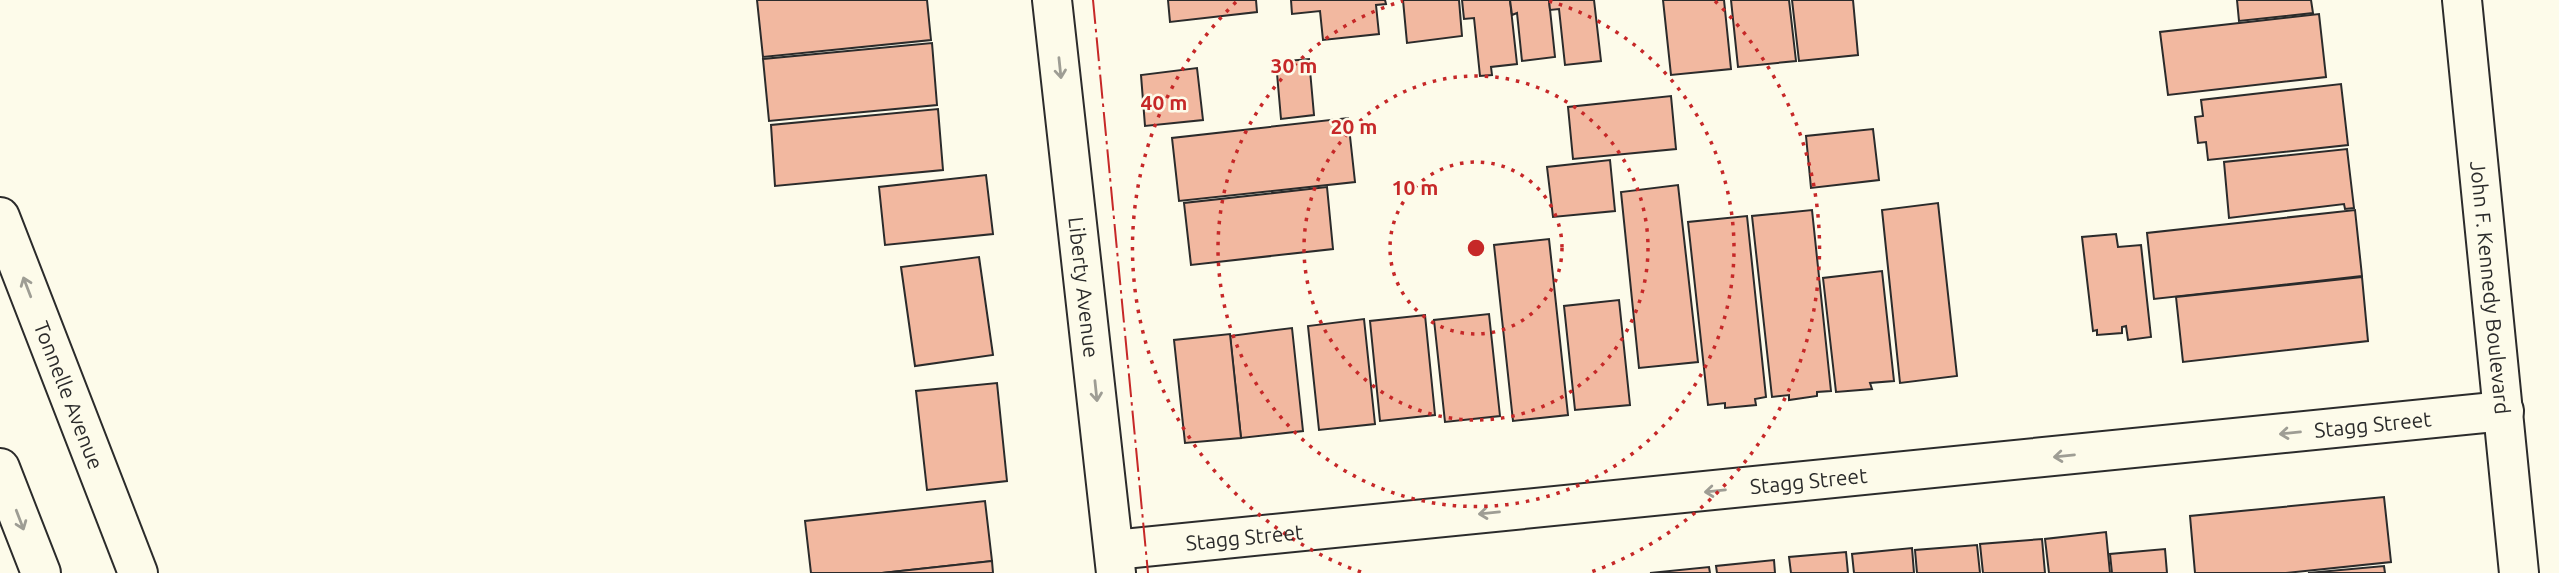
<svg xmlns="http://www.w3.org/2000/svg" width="2559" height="573" font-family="Ubuntu,sans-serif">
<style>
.building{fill:#f2b8a0;stroke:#2b2b2b;stroke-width:2}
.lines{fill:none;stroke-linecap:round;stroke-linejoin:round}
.minor-casing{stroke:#2b2b2b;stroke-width:42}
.major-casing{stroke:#2b2b2b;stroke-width:42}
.highway-casing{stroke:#2b2b2b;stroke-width:42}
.minor{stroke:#fdfbea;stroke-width:38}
.major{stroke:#fdfbea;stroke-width:38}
.highway{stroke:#fdfbea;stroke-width:38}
.power{stroke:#c62828;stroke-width:2;stroke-dasharray:24 5 3.5 5;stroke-linecap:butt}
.oneway{stroke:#9e9d94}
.ring{fill:none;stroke:#c62828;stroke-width:3.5;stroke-dasharray:3.5 7}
.labels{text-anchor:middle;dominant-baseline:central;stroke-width:5;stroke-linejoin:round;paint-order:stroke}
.street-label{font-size:21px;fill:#2b2b2b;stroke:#fdfbea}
.centre{fill:#c62828;stroke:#fdfbea;stroke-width:3.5}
.ring-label{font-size:21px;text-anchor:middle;font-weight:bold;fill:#c62828;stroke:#fdfbea;stroke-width:5;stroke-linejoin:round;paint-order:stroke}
</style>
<rect width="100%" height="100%" fill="#fdfbea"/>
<!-- building -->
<g class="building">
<polygon points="757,0 927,0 931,40 763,57"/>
<polygon points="1168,0 1256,0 1257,12 1170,22"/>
<polygon points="1291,0 1385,0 1386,4 1376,5 1379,34 1323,40 1320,11 1292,14"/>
<polygon points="1403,0 1459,0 1462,36 1407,43"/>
<polygon points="1462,0 1510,0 1517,64 1491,67 1492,75 1480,76 1474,18 1464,19"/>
<polygon points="1510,0 1549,0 1555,57 1522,61 1517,13 1512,15"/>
<polygon points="1549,0 1594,0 1601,61 1565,65 1559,9 1550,10"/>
<polygon points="1663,0 1724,0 1731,69 1671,75"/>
<polygon points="1731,0 1789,0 1796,61 1738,67"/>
<polygon points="1792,0 1853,0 1858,55 1799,61"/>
<polygon points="2237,0 2311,0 2313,13 2239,21"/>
<polygon points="2319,14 2326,77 2168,95 2160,32"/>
<polygon points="932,43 937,105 769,121 763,59"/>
<polygon points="1309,59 1314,115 1281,119 1276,62"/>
<polygon points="1197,68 1203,120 1145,126 1141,75"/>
<polygon points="2341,84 2348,145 2208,160 2206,142 2198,143 2195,117 2203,116 2201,100"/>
<polygon points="1671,96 1676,149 1573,159 1568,107"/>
<polygon points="938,109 943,170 775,186 771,125"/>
<polygon points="1348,118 1355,182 1179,201 1172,138"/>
<polygon points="1873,129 1879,180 1811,188 1806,136"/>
<polygon points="2347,149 2354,208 2345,209 2344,204 2229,218 2224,162"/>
<polygon points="1610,160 1615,211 1553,217 1547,167"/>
<polygon points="986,175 993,234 885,245 879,187"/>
<polygon points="1678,185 1698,362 1639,368 1621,192"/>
<polygon points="1327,187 1333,249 1191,265 1184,203"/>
<polygon points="1938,203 1957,376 1900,383 1882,210"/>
<polygon points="1812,210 1831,391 1817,392 1817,396 1789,400 1789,395 1772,397 1752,216"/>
<polygon points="2355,210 2362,276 2154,299 2147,233"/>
<polygon points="1747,216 1766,397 1755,399 1756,405 1725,408 1725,403 1708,405 1688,222"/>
<polygon points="2116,234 2118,247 2141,245 2151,337 2128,340 2126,326 2122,327 2122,333 2097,335 2097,330 2093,331 2082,237"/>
<polygon points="1549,239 1568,415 1513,421 1494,245"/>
<polygon points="979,257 993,355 915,366 901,267"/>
<polygon points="1882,271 1894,381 1870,383 1872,389 1836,392 1823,278"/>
<polygon points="2362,277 2368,341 2183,362 2176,297"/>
<polygon points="1619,300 1630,405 1575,410 1564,306"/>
<polygon points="1489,314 1500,416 1445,422 1434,320"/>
<polygon points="1425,315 1435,415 1380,421 1370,321"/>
<polygon points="1364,319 1375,424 1319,430 1308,326"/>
<polygon points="1292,328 1303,431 1241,438 1230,336"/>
<polygon points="1230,334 1241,438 1185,443 1174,340"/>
<polygon points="997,383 1007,481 927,490 916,391"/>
<polygon points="2384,497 2391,562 2286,573 2195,573 2190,516"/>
<polygon points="985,501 992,561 882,573 811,573 805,521"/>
<polygon points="2106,532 2110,573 2049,573 2045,539"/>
<polygon points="2042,539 2045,573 1983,573 1980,544"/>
<polygon points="1977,545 1980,573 1917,573 1915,550"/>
<polygon points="1912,548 1914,573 1854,573 1852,554"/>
<polygon points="2165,549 2167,573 2112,573 2110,554"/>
<polygon points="1846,552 1848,573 1791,573 1789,557"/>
<polygon points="1774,560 1775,573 1717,573 1716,566"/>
<polygon points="992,561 993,573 882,573"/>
<polygon points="2384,566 2385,573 2308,573"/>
<polygon points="1709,567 1710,573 1650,573"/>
</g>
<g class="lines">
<defs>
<g id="minor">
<path id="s1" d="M 1052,0 L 1116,573"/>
<path id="s2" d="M 1114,550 L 2504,411"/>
</g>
<g id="major">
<path id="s3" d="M 2462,0 L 2519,573"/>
</g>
<g id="highway">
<path id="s4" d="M 0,217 L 138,573"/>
<polyline points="0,468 41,573"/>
</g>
</defs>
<!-- minor casing -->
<use href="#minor" class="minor-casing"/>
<!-- major casing -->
<use href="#major" class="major-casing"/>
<!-- highway casing -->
<use href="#highway" class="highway-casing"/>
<!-- minor -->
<use href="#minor" class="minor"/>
<!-- major -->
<use href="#major" class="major"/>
<!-- highway -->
<use href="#highway" class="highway"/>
<!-- power -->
<polyline class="power" points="1093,0 1148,573"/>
</g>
<!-- one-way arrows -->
<defs><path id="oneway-shaft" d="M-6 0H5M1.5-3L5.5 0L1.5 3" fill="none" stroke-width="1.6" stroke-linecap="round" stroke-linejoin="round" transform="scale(1.75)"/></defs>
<g class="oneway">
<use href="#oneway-shaft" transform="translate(1060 68) rotate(84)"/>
<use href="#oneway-shaft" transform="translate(27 287) rotate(-111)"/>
<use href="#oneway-shaft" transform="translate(1096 391) rotate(84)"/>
<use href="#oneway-shaft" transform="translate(2290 433) rotate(174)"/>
<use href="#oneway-shaft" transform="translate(2064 456) rotate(174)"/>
<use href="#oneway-shaft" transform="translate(1715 491) rotate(174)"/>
<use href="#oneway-shaft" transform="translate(1489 513) rotate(174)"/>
<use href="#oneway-shaft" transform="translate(20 520) rotate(69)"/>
</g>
<!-- distance rings -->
<g class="ring">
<circle cx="1476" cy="248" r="86"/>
<circle cx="1476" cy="248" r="172"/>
<path d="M1549 1A258 258 0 1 1 1403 1"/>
<path d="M1361 572A344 344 0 0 1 1237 1M1715 1A344 344 0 0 1 1591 572"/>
</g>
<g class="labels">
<!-- street labels -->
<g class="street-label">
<text stroke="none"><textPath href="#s1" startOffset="289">Liberty Avenue</textPath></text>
<text stroke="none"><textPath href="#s3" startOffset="289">John F. Kennedy Boulevard</textPath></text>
<text stroke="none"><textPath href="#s4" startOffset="191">Tonnelle Avenue</textPath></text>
<text stroke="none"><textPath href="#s2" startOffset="1265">Stagg Street</textPath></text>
<text stroke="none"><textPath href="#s2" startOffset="698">Stagg Street</textPath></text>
<text stroke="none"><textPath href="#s2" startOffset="131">Stagg Street</textPath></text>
</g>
</g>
<circle cx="1476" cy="248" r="10" class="centre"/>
<g class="ring-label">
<text x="1294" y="73">30 m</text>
<text x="1164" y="110">40 m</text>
<text x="1354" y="134">20 m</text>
<text x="1415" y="195">10 m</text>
</g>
</svg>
